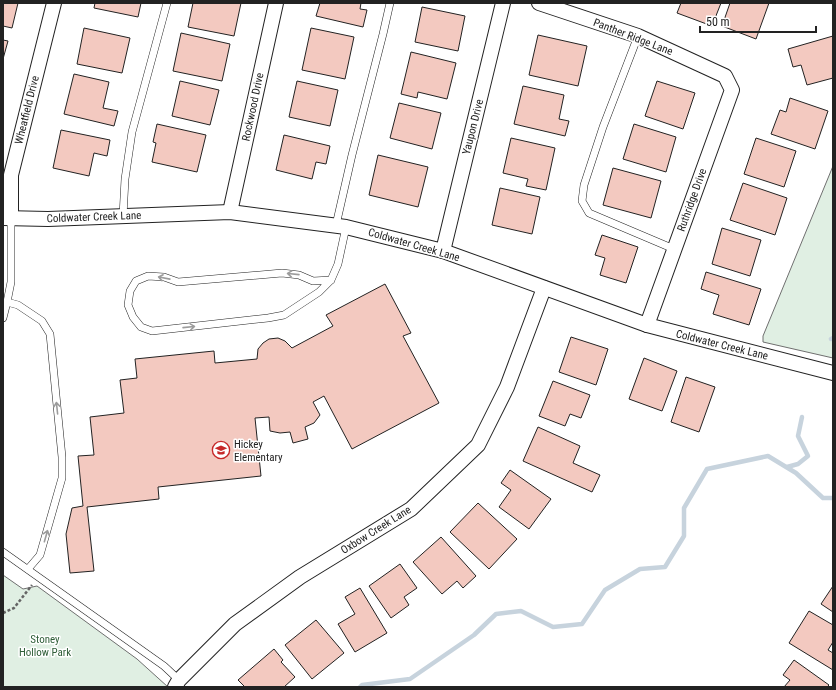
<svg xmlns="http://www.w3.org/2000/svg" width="836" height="690" font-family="'Roboto Condensed',sans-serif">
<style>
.green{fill:#e0efe3;stroke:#6f6f6f}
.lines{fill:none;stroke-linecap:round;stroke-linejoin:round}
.stream{stroke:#c7d3dd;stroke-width:4.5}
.building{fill:#f3c9c0;stroke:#222}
.lane-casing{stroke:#222;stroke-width:8}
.street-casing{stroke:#222;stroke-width:16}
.path{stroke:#646464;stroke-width:2.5;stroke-dasharray:3 2;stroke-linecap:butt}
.lane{stroke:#fff;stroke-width:7}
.street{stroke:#fff;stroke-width:14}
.oneway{stroke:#9c9c9c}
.labels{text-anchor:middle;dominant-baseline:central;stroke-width:3;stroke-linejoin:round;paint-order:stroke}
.street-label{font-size:11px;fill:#222;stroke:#fff}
.poi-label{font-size:11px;fill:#222;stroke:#fff;text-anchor:start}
.park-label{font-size:11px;fill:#2f5e38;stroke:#fff}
</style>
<rect width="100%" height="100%" fill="#fff"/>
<!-- green -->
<g class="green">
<polygon points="833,166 833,358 763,342 763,336"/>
<polygon points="3,575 23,589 37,586 137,659 168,687 3,687"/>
</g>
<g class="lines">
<!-- stream -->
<g class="stream">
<polyline points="831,339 833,338"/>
<polyline points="787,467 798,464 808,456 798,436 802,417"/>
<polyline points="360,687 362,685 410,679 474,635 496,614 521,611 553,627 582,624 605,590 640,569 665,567 684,536 684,508 707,469 768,456 796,473 823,498 833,498"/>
</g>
</g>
<!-- building -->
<g class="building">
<polygon points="3,3 18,3 12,28 3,26"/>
<polygon points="95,3 141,3 138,17 94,8"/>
<polygon points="193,3 241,3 234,36 188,27"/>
<polygon points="320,3 361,3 360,9 367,10 363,27 316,16"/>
<polygon points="681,3 721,3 712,26 677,13"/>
<polygon points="730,3 769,3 756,39 722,26"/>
<polygon points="422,7 465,16 458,51 415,42"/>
<polygon points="84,28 130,38 122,73 77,64"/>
<polygon points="311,28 354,37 345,79 302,70"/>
<polygon points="181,33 230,44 222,81 173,71"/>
<polygon points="538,35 587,46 578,86 529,75"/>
<polygon points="833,36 833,78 807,85 801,65 793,67 788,49"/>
<polygon points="3,40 8,41 3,59"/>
<polygon points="411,52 456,63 447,99 418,92 417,98 401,94"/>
<polygon points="74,74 109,82 103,108 118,111 114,126 64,114"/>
<polygon points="180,81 219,90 210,125 172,116"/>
<polygon points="297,81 338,90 330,126 289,117"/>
<polygon points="657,81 695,93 683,129 645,116"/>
<polygon points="523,86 564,95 559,119 569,121 565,136 514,124"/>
<polygon points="790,98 828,111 815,149 771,134 780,110 786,112"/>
<polygon points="399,103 441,113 432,149 390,138"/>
<polygon points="157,124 206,135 197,172 152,162 156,143 153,142"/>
<polygon points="634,124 676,137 666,172 623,159"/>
<polygon points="61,130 110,140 107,156 94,153 89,176 53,168"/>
<polygon points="284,135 330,146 326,164 316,162 312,179 276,170"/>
<polygon points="511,138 555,148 546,190 526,186 528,179 503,173"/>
<polygon points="756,138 796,151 784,187 744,174"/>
<polygon points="378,155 428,167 418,207 369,195"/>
<polygon points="613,168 661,181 651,218 603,205"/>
<polygon points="743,183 787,198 775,235 730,220"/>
<polygon points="500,188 540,197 532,234 492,225"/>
<polygon points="722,228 761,240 750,276 712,264"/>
<polygon points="602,235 638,247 626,283 600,275 605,258 595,255"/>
<polygon points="706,272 761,289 749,325 713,314 719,295 701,289"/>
<polygon points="385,284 411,333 403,336 439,403 352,449 324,396 313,402 320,415 314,423 305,427 308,439 293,443 290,432 280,433 270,431 269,417 255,418 261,476 158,487 159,499 87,507 94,571 70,573 66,534 72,508 83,506 78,456 94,455 90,417 124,413 120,380 137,378 135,359 214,351 215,363 257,359 258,349 263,343 269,339 278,338 285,341 292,348 333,326 326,315"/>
<polygon points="571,337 608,349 596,385 559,372"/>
<polygon points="644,358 677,371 662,411 629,399"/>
<polygon points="686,377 715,387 699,432 671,422"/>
<polygon points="553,381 590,395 581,418 570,414 565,426 539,416"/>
<polygon points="538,427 580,446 573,463 600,475 592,492 523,461"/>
<polygon points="510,470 551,499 529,529 499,507 511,490 501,483"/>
<polygon points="478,503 517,539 489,569 450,532"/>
<polygon points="441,537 476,576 463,588 457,581 442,594 413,562"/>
<polygon points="400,564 417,588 404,597 409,605 391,618 369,586"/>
<polygon points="833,586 833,612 821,604"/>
<polygon points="360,588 387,633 355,652 338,624 355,614 345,597"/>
<polygon points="809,611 833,625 833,642 828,650 833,653 833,670 789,643"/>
<polygon points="316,620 344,653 312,679 285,645"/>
<polygon points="274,649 283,660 281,662 295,677 284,687 245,687 238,680"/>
<polygon points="794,660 829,685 827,687 784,687 790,680 783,675"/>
</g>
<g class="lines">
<defs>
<g id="lane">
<polyline points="638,36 603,127 584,185 582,201 589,213 674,249"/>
<polyline points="123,216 125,179 132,132 167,3"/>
<polyline points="336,225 352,155 383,34 390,3"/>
<polyline points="331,280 313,281 299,275 282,273 178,282 164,277 148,276 136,281 130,291 128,305 133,317 141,327 152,331 268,318 284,315 319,292 331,280 338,264 346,227"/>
<polyline points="7,302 18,305 42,321 50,334 62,457 62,478 40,555 28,569"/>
<polyline points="3,318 7,302 11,282 11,218"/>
<polyline points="3,552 164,666 179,680"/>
</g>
<g id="street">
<polyline points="539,3 638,36 725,76 732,90 647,325"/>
<polyline points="230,212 276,3"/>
<polyline points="3,218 48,219 230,212 346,227 443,251 647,325 833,373"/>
<polyline points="11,218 11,175 54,3"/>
<polyline points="443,251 503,3"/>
<polyline points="175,687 179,680 235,624 300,577 411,509 478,445 507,387 544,288"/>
</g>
</defs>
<!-- lane casing -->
<use href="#lane" class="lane-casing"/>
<!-- street casing -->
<use href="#street" class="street-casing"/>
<!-- path -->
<polyline class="path" points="3,613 14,608 32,585"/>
<!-- lane -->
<use href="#lane" class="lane"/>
<!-- street -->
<use href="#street" class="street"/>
</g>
<!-- one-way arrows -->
<defs><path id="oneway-shaft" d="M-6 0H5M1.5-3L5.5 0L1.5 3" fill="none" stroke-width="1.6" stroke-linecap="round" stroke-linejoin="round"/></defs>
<g class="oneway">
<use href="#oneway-shaft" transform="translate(293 274) rotate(-174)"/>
<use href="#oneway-shaft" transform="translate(164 278) rotate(-169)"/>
<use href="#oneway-shaft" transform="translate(189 327) rotate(-6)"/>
<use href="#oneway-shaft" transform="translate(57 408) rotate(-96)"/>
<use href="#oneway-shaft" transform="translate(46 536) rotate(-74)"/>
</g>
<!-- icons -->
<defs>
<symbol id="school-ring" viewBox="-11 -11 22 22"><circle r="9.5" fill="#fff" stroke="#c62828" stroke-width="1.5"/><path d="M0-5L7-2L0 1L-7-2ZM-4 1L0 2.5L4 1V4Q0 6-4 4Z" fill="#c62828"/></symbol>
</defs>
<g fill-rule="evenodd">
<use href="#school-ring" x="211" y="440" width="20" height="20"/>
</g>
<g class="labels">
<!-- street labels -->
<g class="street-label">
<text transform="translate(633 37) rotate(21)">Panther Ridge Lane</text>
<text transform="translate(253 107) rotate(-78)">Rockwood Drive</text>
<text transform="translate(27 110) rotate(-76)">Wheatfield Drive</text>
<text transform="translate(473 127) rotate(-76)">Yaupon Drive</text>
<text transform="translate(692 200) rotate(-70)">Ruthridge Drive</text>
<text transform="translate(94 217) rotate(-2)">Coldwater Creek Lane</text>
<text transform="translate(414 245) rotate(16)">Coldwater Creek Lane</text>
<text transform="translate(722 345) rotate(14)">Coldwater Creek Lane</text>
<text transform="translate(376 530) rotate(-32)">Oxbow Creek Lane</text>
</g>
<!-- poi labels -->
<g class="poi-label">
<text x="234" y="444">Hickey<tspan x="234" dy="13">Elementary</tspan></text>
</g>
<!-- park labels -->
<g class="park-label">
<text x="45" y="639">Stoney<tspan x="45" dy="13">Hollow Park</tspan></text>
</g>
</g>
<!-- border -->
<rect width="836" height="690" fill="none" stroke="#222222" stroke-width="8"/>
<!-- scale -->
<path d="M700 26v6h116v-6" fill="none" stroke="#222222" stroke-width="2"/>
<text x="706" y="26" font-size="12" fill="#222222" stroke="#ffffff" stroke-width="3" paint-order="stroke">50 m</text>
</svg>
